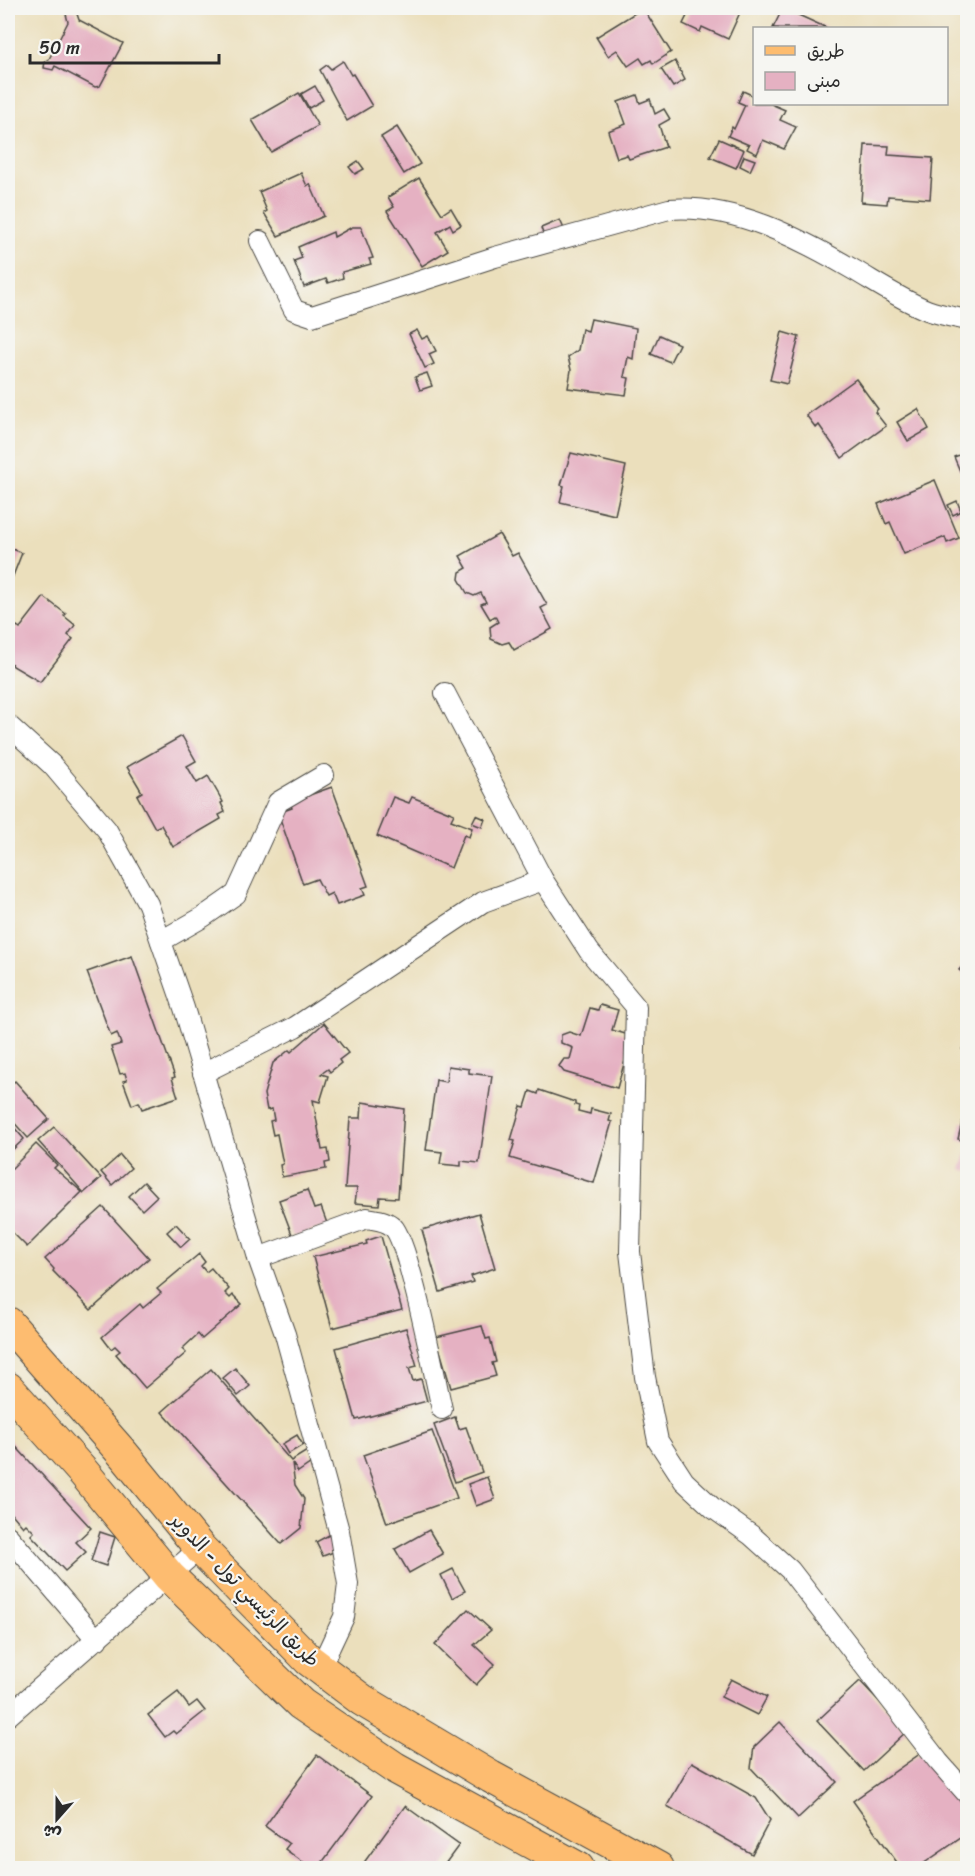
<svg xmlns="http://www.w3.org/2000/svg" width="975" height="1876" font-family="Sriracha,'Playpen Sans Arabic',sans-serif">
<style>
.building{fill:#e5b1c2}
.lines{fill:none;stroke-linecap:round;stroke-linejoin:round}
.minor-casing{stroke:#484641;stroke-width:22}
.primary-casing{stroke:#484641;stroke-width:34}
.minor{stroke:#fff;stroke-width:20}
.primary{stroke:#fdbc6f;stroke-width:32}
.labels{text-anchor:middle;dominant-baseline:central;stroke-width:4.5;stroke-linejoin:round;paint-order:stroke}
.street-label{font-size:20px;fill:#2b2b2b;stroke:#f6f6f2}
</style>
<rect width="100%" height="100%" fill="#f6f6f2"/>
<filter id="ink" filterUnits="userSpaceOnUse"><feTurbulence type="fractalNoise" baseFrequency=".0167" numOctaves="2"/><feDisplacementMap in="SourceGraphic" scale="12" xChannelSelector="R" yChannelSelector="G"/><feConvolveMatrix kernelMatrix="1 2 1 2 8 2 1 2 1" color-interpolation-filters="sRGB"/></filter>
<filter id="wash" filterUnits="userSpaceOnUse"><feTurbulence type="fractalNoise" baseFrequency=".008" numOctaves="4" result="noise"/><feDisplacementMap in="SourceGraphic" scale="24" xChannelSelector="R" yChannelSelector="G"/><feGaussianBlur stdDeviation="1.35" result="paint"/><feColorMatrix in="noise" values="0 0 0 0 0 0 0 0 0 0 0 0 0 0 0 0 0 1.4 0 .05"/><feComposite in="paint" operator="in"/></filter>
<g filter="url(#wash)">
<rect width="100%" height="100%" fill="#ebdfbc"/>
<g id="blocks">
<!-- building -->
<g class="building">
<polygon points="643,8 671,52 653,64 651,60 644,64 640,58 628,66 617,50 608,56 596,37"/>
<polygon points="691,8 742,8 728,39 702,27 700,32 683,24"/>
<polygon points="783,8 827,28 773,28"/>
<polygon points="69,11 76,11 79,20 123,43 100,86 95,87 55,66 53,70 44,68 45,61 49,59 68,22 66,14"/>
<polygon points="343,61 351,75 353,74 372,106 347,121 320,70 327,65 331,69"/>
<polygon points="675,61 685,80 673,87 661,69"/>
<polygon points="315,86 323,100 309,108 301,94"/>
<polygon points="743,91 754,96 754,104 771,104 785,110 780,120 796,127 784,149 763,140 757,154 747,149 749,145 728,136 732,127 734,129 745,105 738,102"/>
<polygon points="299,93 318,126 271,152 252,120"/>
<polygon points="637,95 640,103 650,99 655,114 664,109 670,119 659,125 666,147 629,159 627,155 617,158 608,131 626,124 618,102"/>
<polygon points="397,127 420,164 404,174 381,137"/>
<polygon points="719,139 744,150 736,168 710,157"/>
<polygon points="865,145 889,146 888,155 933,158 930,199 888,196 887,204 861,202"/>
<polygon points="744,156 755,160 750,171 740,166"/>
<polygon points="358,161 364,169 355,174 349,167"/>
<polygon points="301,173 307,186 310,184 324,216 278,236 264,213 267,211 259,192"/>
<polygon points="419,178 442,214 451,208 461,225 453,230 450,224 437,232 448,250 422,266 387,211 394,207 388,197"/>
<polygon points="560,220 565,231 545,239 541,228"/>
<polygon points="352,227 361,227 373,258 369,259 371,264 342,272 343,278 328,283 326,279 304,287 294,261 302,258 298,247 333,232 334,237"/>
<polygon points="591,319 636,328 633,359 628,357 624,377 629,378 626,395 568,388 571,370 568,357 578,350 582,329 588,331"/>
<polygon points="417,330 422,339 428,336 436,351 429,354 434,364 425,368 409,334"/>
<polygon points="782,332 799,337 787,384 770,380"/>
<polygon points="659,335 679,344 670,362 651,354"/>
<polygon points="427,373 432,386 420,390 415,377"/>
<polygon points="856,379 878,409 875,412 886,426 842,458 819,425 816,428 806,415"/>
<polygon points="918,409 929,429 908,441 897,422"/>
<polygon points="571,453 626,466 615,515 560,502 564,486 561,485"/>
<polygon points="962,454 968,468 960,471 954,457"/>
<polygon points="935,480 959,538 947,543 945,537 904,554 890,522 886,524 878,504"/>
<polygon points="957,501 961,511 953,515 948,505"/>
<polygon points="499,534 512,556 518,553 547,605 541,608 552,629 514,650 509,642 502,644 491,639 490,627 498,622 495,616 490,619 481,604 486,602 481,593 474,596 467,593 459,579 460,572 467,568 460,556"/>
<polygon points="8,547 22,553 11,581 8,580"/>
<polygon points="44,597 66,614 64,616 75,625 68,635 73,639 40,682 13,666 8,659 8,645 13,638 10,635 17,626 20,628"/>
<polygon points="182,736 196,761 187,766 197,783 208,776 223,802 221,803 225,812 219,815 221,819 173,847 161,825 155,828 137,795 142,792 127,767"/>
<polygon points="332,787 368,886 362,888 365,895 337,905 332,893 326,896 317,879 303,884 278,813 292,808 290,802"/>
<polygon points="393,797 409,803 412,797 454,814 451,820 472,828 469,837 464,835 451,868 377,836"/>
<polygon points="476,815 485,819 482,827 472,823"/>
<polygon points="132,956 175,1077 172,1078 178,1097 142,1109 139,1102 132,1105 123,1081 127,1080 125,1073 120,1074 111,1047 121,1044 117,1033 111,1036 87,972"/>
<polygon points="968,960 968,977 959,970"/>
<polygon points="600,1005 618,1010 612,1030 632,1036 617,1088 564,1072 559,1066 564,1059 570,1059 573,1048 561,1043 561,1035 569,1032 581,1036 590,1008 598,1010"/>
<polygon points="324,1023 348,1053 339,1060 341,1063 330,1072 328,1069 321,1074 328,1076 320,1102 313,1100 322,1150 328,1149 330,1162 325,1163 326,1169 282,1177 280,1165 283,1164 277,1134 273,1135 270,1121 274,1120 272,1109 267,1110 264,1094 273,1063 289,1050 291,1052"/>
<polygon points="968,1041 968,1053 962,1049"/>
<polygon points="448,1066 469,1069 469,1073 492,1076 479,1163 461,1161 461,1166 440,1164 442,1152 426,1150 436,1080 446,1082"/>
<polygon points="15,1081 49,1119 28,1138 8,1116 8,1087"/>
<polygon points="539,1090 575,1102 575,1105 579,1106 578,1111 590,1114 591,1109 611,1114 609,1121 612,1122 594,1183 510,1158 515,1141 511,1140 521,1106 525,1107 530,1091 538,1094"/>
<polygon points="362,1102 404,1109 398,1198 380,1197 379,1205 355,1203 357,1188 345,1188 350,1118 361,1118"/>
<polygon points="962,1122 968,1123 968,1142 958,1139"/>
<polygon points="12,1125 24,1139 8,1154 8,1128"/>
<polygon points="54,1127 101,1178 84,1193 38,1141"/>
<polygon points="36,1144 57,1165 54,1168 82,1192 27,1247 8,1228 8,1172"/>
<polygon points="967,1151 968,1151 968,1172 961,1170"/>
<polygon points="120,1155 131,1168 112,1185 101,1172"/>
<polygon points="144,1182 157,1196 142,1210 129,1196"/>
<polygon points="307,1190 314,1209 321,1207 328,1226 293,1237 279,1200"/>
<polygon points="103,1207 149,1258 91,1310 53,1271 54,1269 45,1259"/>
<polygon points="479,1213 495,1268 471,1276 473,1282 440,1292 422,1230"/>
<polygon points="176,1224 190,1239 181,1247 167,1232"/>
<polygon points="381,1236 402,1310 332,1328 313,1257 367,1244 366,1241"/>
<polygon points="199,1254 205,1262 201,1266 206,1272 211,1268 229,1289 225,1293 230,1298 233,1295 242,1304 202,1339 198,1334 182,1349 186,1353 145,1388 116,1354 120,1351 115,1346 111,1349 102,1337 140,1304 143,1308 161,1293 157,1289"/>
<polygon points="482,1326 486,1339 490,1338 496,1362 492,1363 496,1376 451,1388 436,1337"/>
<polygon points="406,1328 417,1366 409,1368 413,1381 421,1379 427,1401 356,1420 336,1348"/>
<polygon points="235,1368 250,1386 238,1396 223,1378"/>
<polygon points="211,1369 291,1461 307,1451 314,1461 298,1472 292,1463 295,1485 304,1499 301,1528 281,1544 162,1412"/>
<polygon points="455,1417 459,1429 466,1427 482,1472 455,1482 434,1425"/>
<polygon points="432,1431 457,1498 387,1523 363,1455"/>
<polygon points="297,1435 303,1445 288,1454 282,1444"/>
<polygon points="8,1438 91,1528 76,1542 86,1552 65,1571 31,1535 34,1532 26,1524 23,1527 8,1509"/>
<polygon points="487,1477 495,1499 476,1506 468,1484"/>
<polygon points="429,1530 443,1554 409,1573 395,1549"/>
<polygon points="100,1532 115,1537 106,1566 91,1561"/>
<polygon points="329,1535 336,1551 323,1556 316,1542"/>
<polygon points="453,1569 465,1591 452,1598 441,1575"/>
<polygon points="468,1609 491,1630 474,1645 495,1664 476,1685 435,1645"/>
<polygon points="731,1679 767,1697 757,1715 721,1697"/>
<polygon points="860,1681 907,1731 864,1771 817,1721"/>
<polygon points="178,1692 189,1707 197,1701 205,1711 176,1734 173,1731 165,1737 148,1715"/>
<polygon points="780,1722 837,1782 798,1818 751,1768 754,1747"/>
<polygon points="924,1751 968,1811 968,1833 917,1868 901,1868 853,1801"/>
<polygon points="317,1755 372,1796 318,1868 311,1868 285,1849 289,1844 265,1826"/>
<polygon points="692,1762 756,1798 770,1820 752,1854 667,1806"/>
<polygon points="405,1806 459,1845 442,1868 360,1868"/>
</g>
</g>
</g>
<g filter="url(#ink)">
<use href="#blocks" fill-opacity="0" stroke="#484641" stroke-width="1.5"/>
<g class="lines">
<defs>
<g id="minor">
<path d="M 260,241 L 294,310 L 312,316 L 495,257 L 669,209 C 735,204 799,238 854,270 C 878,284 902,300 927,310 C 940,315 954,317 968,320"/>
<polyline points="445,693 543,880 589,951 636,1007 630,1252 645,1377 658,1441 684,1481 713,1508 751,1535 790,1570 938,1761 968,1795"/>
<polyline points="8,725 52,765 107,830 148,904 184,1008 258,1258 285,1334 339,1531 348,1584 344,1617 320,1668"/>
<polyline points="161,941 203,917 236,894 278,802 324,775"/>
<polyline points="203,1073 295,1027 483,902 543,880"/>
<path d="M 258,1258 L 367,1218 C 376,1220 386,1220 393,1227 C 409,1242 435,1379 442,1409"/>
<polyline points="8,1536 97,1640"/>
<polyline points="8,1716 200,1548"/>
</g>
<g id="primary">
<polyline points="8,1323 124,1455 200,1548 309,1660 362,1700 491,1777 658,1868"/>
<polyline points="8,1388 84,1473 169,1576 301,1704 395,1768 578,1868"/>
</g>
</defs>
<!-- minor casing -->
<use href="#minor" class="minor-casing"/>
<!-- primary casing -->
<use href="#primary" class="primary-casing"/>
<!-- minor -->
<use href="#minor" class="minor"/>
<!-- primary -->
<use href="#primary" class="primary"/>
</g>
</g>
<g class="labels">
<!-- street labels -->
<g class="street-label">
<text transform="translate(245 1590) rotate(46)">طريق الرئيسي تول - الدوير</text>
</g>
</g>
<!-- margin -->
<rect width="975" height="1876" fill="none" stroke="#f6f6f2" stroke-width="30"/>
<!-- legend -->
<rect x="753" y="27" width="195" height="78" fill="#f6f6f2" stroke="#a5a5a2" stroke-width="1.5"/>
<rect x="765" y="46" width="30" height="9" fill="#fdbc6f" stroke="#a5a5a2" stroke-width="1.5"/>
<text x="807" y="57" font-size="18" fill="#2b2b2b">طريق</text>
<rect x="765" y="72" width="30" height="18" fill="#e5b1c2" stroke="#a5a5a2" stroke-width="1.5"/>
<text x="807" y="87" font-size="18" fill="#2b2b2b">مبنى</text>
<!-- north arrow -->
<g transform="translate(57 1819) rotate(201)" stroke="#f6f6f2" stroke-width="4.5" paint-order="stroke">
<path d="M0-4.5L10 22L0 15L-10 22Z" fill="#2b2b2b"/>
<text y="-9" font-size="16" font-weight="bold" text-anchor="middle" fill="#2b2b2b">ش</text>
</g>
<!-- scale -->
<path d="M30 54v9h189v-9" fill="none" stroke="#2b2b2b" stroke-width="3"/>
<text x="39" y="54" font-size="18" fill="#2b2b2b" stroke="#f6f6f2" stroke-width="4.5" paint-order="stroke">50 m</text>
</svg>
